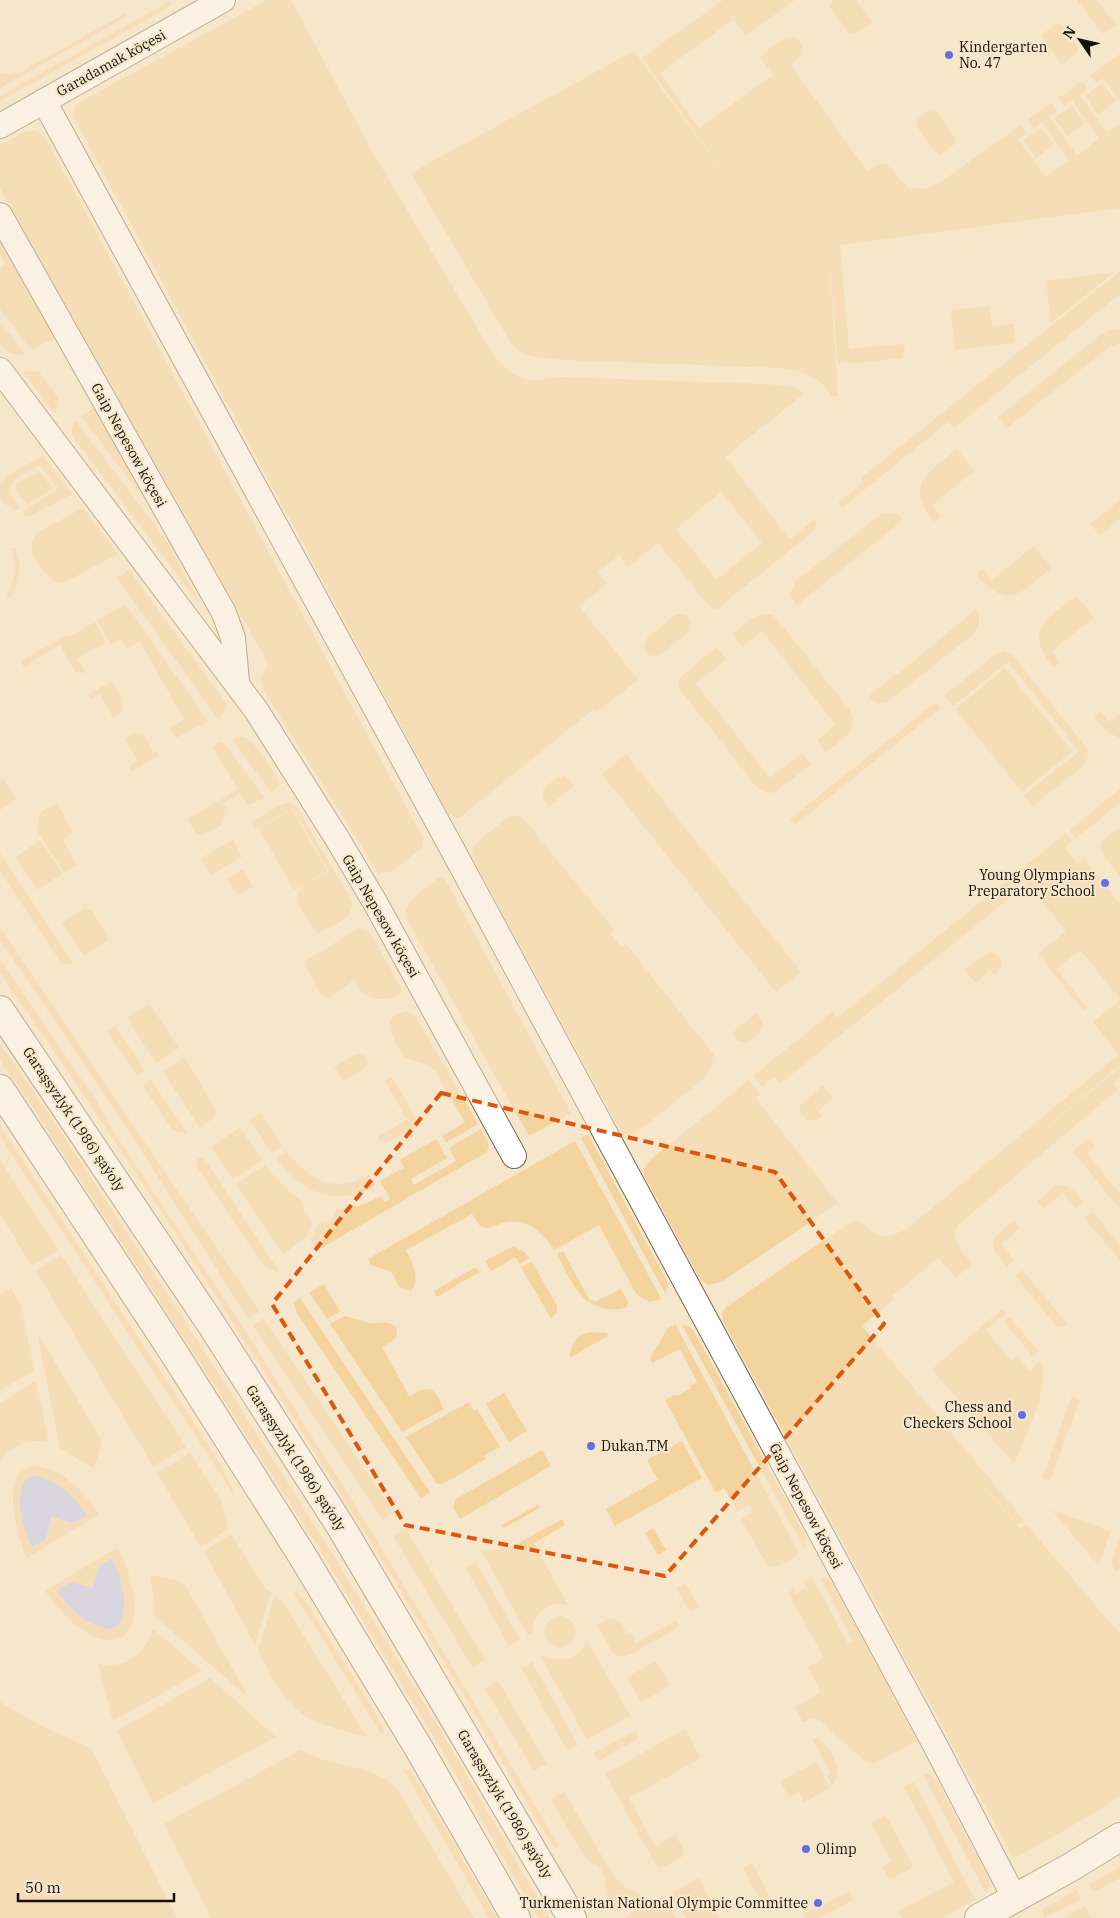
<svg xmlns="http://www.w3.org/2000/svg" width="1120" height="1918" font-family="'IBM Plex Serif',serif">
<style>
.green{fill:#f3d49f;fill-rule:evenodd}
.water{fill:#b8c4fa}
.lines{fill:none;stroke-linecap:round;stroke-linejoin:round}
.minor-casing{stroke:#776951;stroke-width:26}
.tertiary-casing{stroke:#776951;stroke-width:30}
.primary-casing{stroke:#776951;stroke-width:30}
.minor{stroke:#fff;stroke-width:24}
.tertiary{stroke:#fff;stroke-width:28}
.primary{stroke:#fff;stroke-width:28}
.marked{fill:none;stroke:#de550c;stroke-width:4;stroke-dasharray:10 6;stroke-linejoin:round}
.poi-dot{fill:#6470e8;stroke:#f6e6cb;stroke-width:2}
.labels{text-anchor:middle;dominant-baseline:central;stroke-width:4;stroke-linejoin:round;paint-order:stroke}
.poi-label{font-size:14px;fill:#171108;stroke:#f6e6cb;text-anchor:start}
.street-label{font-size:14px;fill:#171108;stroke:#f6e6cb}
</style>
<rect width="100%" height="100%" fill="#f6e6cb"/>
<!-- green -->
<g class="green">
<polygon points="172,0 171,4 166,9 0,101 0,96"/>
<path d="M 267,0 L 291,0 L 373,153 L 492,353 C 504,368 517,382 539,380 C 544,380 549,377 555,377 L 767,384 L 793,387 L 805,393 L 725,457 L 790,539 L 815,519 L 817,526 L 815,530 L 717,609 L 714,609 L 707,604 L 658,543 L 628,567 L 619,555 L 598,572 L 607,584 L 579,606 L 638,680 L 597,712 L 572,682 L 594,709 L 459,818 L 455,817 L 448,813 L 73,116 L 76,105 L 82,101 ZM 721,492 L 762,543 L 716,580 L 676,529 Z"/>
<path d="M 723,0 L 795,0 L 746,35 L 734,19 L 660,73 L 699,128 L 773,75 L 760,57 C 768,51 780,38 790,37 C 799,37 805,46 802,54 C 800,58 794,62 791,65 L 867,171 L 878,164 L 887,164 L 908,188 L 925,189 L 939,183 L 1021,125 L 1026,133 L 1018,139 L 1046,177 L 1069,160 L 1042,122 L 1034,128 L 1028,120 L 1052,103 L 1057,111 L 1050,117 L 1077,155 L 1099,139 L 1072,100 L 1064,106 L 1059,98 L 1082,81 L 1087,89 L 1080,95 L 1107,133 L 1120,124 L 1120,208 L 840,245 L 849,349 L 901,344 L 904,346 L 905,351 L 902,358 L 850,364 L 849,362 L 838,363 L 828,242 L 838,396 L 832,396 C 821,378 803,371 783,368 L 562,360 C 545,358 524,358 512,345 L 411,173 L 634,51 L 746,203 L 642,58 Z"/>
<polygon points="833,0 856,0 872,22 856,33 849,33 830,7"/>
<polygon points="1077,0 1096,0 1117,25 1103,34"/>
<polygon points="126,13 127,16 0,88 0,73 10,75 21,72"/>
<polygon points="1057,23 1064,26 1079,47 1076,54 1062,65 1041,35"/>
<polygon points="1120,54 1120,102 1103,78 1096,83 1090,75"/>
<polygon points="1103,83 1116,101 1098,114 1085,96"/>
<polygon points="1072,106 1085,123 1067,136 1054,118"/>
<polygon points="930,109 936,110 956,140 954,145 940,155 935,153 916,125 917,120"/>
<polygon points="1041,128 1054,145 1036,158 1023,140"/>
<polygon points="31,131 37,131 46,139 423,838 423,847 393,871 379,874 264,691 260,677 269,665 0,188 0,145 25,132"/>
<polygon points="0,238 56,338 31,350 0,309 0,268 5,264 0,254"/>
<polygon points="1120,271 1120,294 954,428 948,422 842,508 838,503 864,482 861,478"/>
<polygon points="1115,272 1051,323 1046,281"/>
<polygon points="990,306 992,326 1014,324 1016,343 955,350 951,310"/>
<path d="M 0,321 L 25,354 C 16,357 4,352 0,343 C 0,337 0,327 0,321 Z"/>
<polygon points="1109,330 1120,330 1120,342 1114,347 1112,345 1007,428 998,417 1099,336"/>
<polygon points="35,371 39,372 59,399 55,414 23,372"/>
<polygon points="96,407 160,520 81,416"/>
<polygon points="75,420 163,536 199,601 198,602 73,437 71,431"/>
<path d="M 957,449 L 974,471 L 932,505 L 941,516 L 934,522 C 904,484 927,474 957,449 Z"/>
<path d="M 43,456 L 72,494 L 30,516 L 25,516 L 23,513 L 25,510 L 58,489 L 40,465 C 30,471 5,479 10,494 C 12,498 17,503 20,507 L 16,511 C 1,502 0,501 0,483 L 8,475 Z"/>
<polygon points="39,472 53,489 27,504 16,490 16,485 17,483"/>
<polygon points="1120,500 1120,519 1100,535 1090,524"/>
<path d="M 83,508 L 118,554 L 63,583 L 58,584 C 44,574 20,548 38,532 Z"/>
<polygon points="884,513 898,515 903,520 797,605 790,595 795,582 877,517"/>
<path d="M 1034,546 L 1052,568 C 1022,592 1007,612 976,574 L 983,569 L 992,580 Z"/>
<path d="M 16,548 C 22,567 20,581 10,598 L 6,596 C 15,580 17,567 11,549 Z"/>
<polygon points="129,570 226,703 226,709 218,719 117,578"/>
<path d="M 1076,596 L 1094,617 L 1052,651 L 1060,662 L 1054,668 C 1023,630 1047,619 1076,596 Z"/>
<polygon points="125,604 208,721 176,738 170,728 184,720 140,641 127,648 121,639 111,645 97,620"/>
<path d="M 976,609 C 981,620 980,627 972,635 L 886,703 C 878,705 873,701 869,696 L 896,674 L 897,675 Z"/>
<path d="M 679,614 L 685,614 L 689,618 L 691,628 L 688,633 L 661,654 C 653,658 647,656 644,648 L 647,638 L 674,616 Z"/>
<path d="M 763,614 L 772,615 L 781,624 L 850,710 C 860,732 841,740 826,752 L 817,740 L 836,725 L 762,631 L 742,647 L 732,634 L 751,619 Z"/>
<polygon points="95,622 106,643 77,658 85,672 83,673 75,672 60,645 30,662 30,665 24,668 21,661 67,635 69,637"/>
<path d="M 716,647 L 726,659 L 696,684 L 770,778 L 802,753 L 811,765 L 775,792 C 766,794 762,792 755,785 L 679,688 L 678,682 L 681,677 Z"/>
<path d="M 1004,651 L 1009,653 L 1015,658 L 1085,746 C 1089,754 1088,760 1082,767 L 1033,806 L 1024,795 L 1079,751 L 1008,662 L 953,706 L 944,696 L 993,656 Z"/>
<polygon points="1005,668 1072,751 1022,792 955,709"/>
<polygon points="112,681 123,700 122,705 123,712 113,717 100,695 91,700 88,695"/>
<polygon points="936,702 941,708 795,825 790,819"/>
<polygon points="1100,711 1109,722 1120,714 1120,738 1106,731 1094,717"/>
<polygon points="135,732 137,735 143,733 153,752 156,751 159,756 132,771 129,766 138,761 125,738"/>
<path d="M 237,737 C 254,734 269,766 277,778 L 279,785 L 271,793 L 233,740 Z"/>
<polygon points="221,742 226,745 264,798 251,804 248,804 240,793 223,803 226,809 222,825 200,835 196,833 187,819 238,790 213,747"/>
<polygon points="626,754 801,972 776,992 602,774"/>
<polygon points="565,776 574,786 549,806 543,799 543,790 556,778"/>
<polygon points="4,779 17,799 0,810 0,782"/>
<polygon points="1120,789 1120,803 1076,838 1070,830"/>
<polygon points="57,803 73,832 62,839 77,865 64,872 37,831 40,813"/>
<path d="M 284,803 L 291,803 L 297,807 L 352,902 C 354,918 331,928 318,933 C 311,930 308,920 304,914 C 287,884 308,885 329,871 L 293,808 L 256,829 L 251,822 Z"/>
<polygon points="292,809 327,871 294,890 259,829"/>
<polygon points="511,815 520,817 528,824 614,930 610,933 621,947 626,944 714,1055 711,1070 705,1078 635,1134 626,1136 620,1130 474,861 472,850 477,842"/>
<path d="M 1120,827 L 1120,876 C 1115,869 1096,851 1101,843 C 1105,837 1114,832 1120,827 Z"/>
<polygon points="1066,833 1072,841 1065,848 1077,864 1084,859 1120,904 1120,999 1080,950 1056,969 1087,1007 1083,1010 1038,954 1066,931 1024,880 1008,894 1011,897 780,1084 774,1077 762,1087 753,1076 832,1012 837,1018"/>
<polygon points="40,840 63,873 37,890 15,857"/>
<polygon points="233,840 242,857 210,875 201,858"/>
<polygon points="0,853 73,963 66,965 61,963 0,871"/>
<polygon points="243,869 253,887 240,894 234,892 227,879"/>
<path d="M 442,876 L 445,879 L 571,1113 L 529,1136 L 405,916 C 403,903 431,883 442,876 Z"/>
<polygon points="85,908 92,911 108,937 108,940 84,956 62,923"/>
<polygon points="0,928 259,1311 248,1318 114,1108 0,940"/>
<path d="M 357,929 L 365,930 L 371,935 L 402,989 L 400,994 C 381,1004 364,999 353,981 L 328,998 L 321,995 L 304,962 Z"/>
<path d="M 989,952 C 1003,954 1006,967 995,975 L 990,970 L 975,983 L 965,970 Z"/>
<path d="M 0,960 L 96,1100 L 108,1123 L 244,1329 L 370,1529 L 559,1846 L 554,1848 C 491,1743 429,1635 364,1531 C 247,1342 127,1155 0,973 Z"/>
<path d="M 1120,1000 L 1120,1065 L 1000,1167 L 1120,1067 L 1120,1077 L 1113,1083 L 1118,1089 L 958,1225 C 949,1240 963,1252 972,1264 L 956,1278 L 938,1258 L 892,1296 L 894,1299 L 862,1326 L 1024,1520 L 1018,1525 L 949,1446 L 1020,1529 L 1026,1524 L 1120,1634 L 1120,1796 L 1091,1815 L 1014,1859 L 723,1321 L 722,1312 L 729,1305 L 851,1222 L 858,1221 C 864,1224 868,1230 874,1233 C 885,1241 898,1233 908,1228 L 1118,1055 L 1093,1022 Z"/>
<polygon points="149,1003 179,1048 156,1063 127,1018"/>
<path d="M 406,1011 L 412,1013 L 417,1018 L 478,1124 L 446,1143 L 442,1136 L 465,1122 L 435,1071 L 425,1064 L 406,1058 C 401,1054 398,1047 395,1041 C 386,1025 387,1016 406,1011 Z"/>
<polygon points="756,1013 763,1024 760,1033 746,1043 737,1040 731,1034"/>
<polygon points="115,1026 145,1070 137,1076 107,1032"/>
<polygon points="0,1044 45,1108 194,1335 322,1537 444,1736 549,1918 538,1918 436,1740 315,1542 186,1341 37,1114 0,1060"/>
<polygon points="357,1054 366,1056 368,1064 365,1068 343,1081 334,1067"/>
<polygon points="185,1057 216,1111 215,1117 200,1128 163,1072"/>
<polygon points="392,1077 416,1118 416,1123 406,1118 385,1081"/>
<polygon points="151,1080 187,1133 177,1132 171,1128 143,1086"/>
<polygon points="749,1080 760,1094 755,1098 838,1203 722,1282 708,1285 700,1279 644,1175 644,1169 649,1161"/>
<path d="M 823,1085 L 833,1098 L 818,1111 L 822,1116 C 811,1125 799,1120 800,1106 Z"/>
<polygon points="261,1113 282,1146 272,1153 250,1120"/>
<polygon points="406,1120 415,1125 412,1129 390,1141 380,1140 378,1137"/>
<polygon points="0,1125 220,1463 234,1492 232,1492 0,1136"/>
<polygon points="240,1128 262,1160 233,1179 211,1147"/>
<path d="M 481,1129 L 489,1145 L 487,1152 L 316,1251 L 311,1243 L 317,1224 C 328,1224 334,1219 337,1209 L 359,1206 L 382,1196 L 385,1202 L 390,1199 L 380,1181 L 404,1168 L 400,1160 L 436,1139 L 447,1158 L 411,1179 L 414,1185 L 456,1161 L 449,1148 Z"/>
<polygon points="588,1134 669,1285 665,1293 581,1138"/>
<polygon points="1089,1138 1095,1146 1087,1154 1120,1194 1120,1209 1073,1152"/>
<path d="M 575,1141 L 661,1298 L 659,1300 L 649,1302 L 640,1297 L 635,1292 L 599,1225 L 554,1250 C 544,1233 526,1218 505,1222 C 498,1224 493,1227 486,1228 L 480,1226 L 472,1214 L 406,1250 C 412,1262 422,1281 410,1291 L 399,1287 C 388,1263 392,1274 371,1265 L 368,1259 Z"/>
<path d="M 286,1151 C 309,1180 334,1195 369,1175 L 375,1185 C 335,1209 301,1192 276,1158 Z"/>
<polygon points="198,1158 201,1158 206,1161 279,1271 278,1272 263,1265 197,1167 196,1163"/>
<polygon points="0,1160 58,1250 32,1266 0,1214"/>
<path d="M 265,1165 C 277,1180 288,1191 303,1202 L 304,1213 L 312,1222 L 307,1237 L 283,1254 L 236,1184 Z"/>
<polygon points="1061,1184 1071,1188 1084,1202 1076,1208 1063,1192 1043,1209 1037,1202 1055,1186"/>
<polygon points="1092,1211 1120,1245 1120,1260 1084,1218"/>
<polygon points="1015,1220 1020,1228 1001,1244 1014,1260 1007,1267 995,1252 993,1241 997,1235"/>
<polygon points="514,1246 524,1252 530,1258 520,1264 515,1257 491,1271 485,1261"/>
<path d="M 563,1251 L 590,1301 L 593,1300 L 595,1302 L 621,1289 L 628,1302 L 627,1307 C 620,1310 615,1310 608,1309 C 578,1305 569,1277 557,1254 Z"/>
<polygon points="61,1255 186,1447 153,1466 36,1271"/>
<polygon points="532,1262 557,1306 557,1313 551,1318 521,1267"/>
<polygon points="476,1267 479,1272 437,1297 434,1291"/>
<polygon points="1022,1270 1069,1325 1057,1327 1015,1276"/>
<polygon points="324,1284 340,1312 327,1319 309,1293"/>
<polygon points="11,1288 21,1305 34,1370 0,1391 0,1295"/>
<polygon points="300,1298 430,1492 421,1498 297,1313 294,1303"/>
<path d="M 1002,1309 L 1006,1313 L 986,1330 L 1011,1360 L 1017,1356 L 1029,1371 L 1041,1361 C 1051,1387 1024,1439 1014,1464 L 932,1369 Z"/>
<path d="M 345,1316 C 353,1318 361,1321 369,1323 C 380,1324 389,1319 397,1328 L 396,1338 L 382,1347 L 409,1396 L 424,1389 L 432,1390 L 437,1395 L 444,1409 L 402,1432 L 330,1324 Z"/>
<polygon points="1009,1317 1039,1352 1033,1357 1004,1322"/>
<polygon points="263,1318 394,1513 383,1520 253,1325"/>
<path d="M 675,1324 L 798,1551 L 798,1554 C 791,1560 781,1566 772,1567 L 767,1565 L 741,1519 L 753,1512 L 749,1505 L 737,1511 L 724,1488 L 716,1493 L 665,1400 L 676,1394 L 677,1396 L 691,1388 L 690,1386 L 697,1382 L 680,1349 L 652,1363 L 650,1358 L 668,1328 Z"/>
<polygon points="682,1325 688,1326 694,1331 806,1537 804,1548"/>
<polygon points="37,1332 102,1441 94,1469 60,1448"/>
<path d="M 591,1332 L 606,1333 L 609,1335 L 570,1358 C 570,1344 576,1334 591,1332 Z"/>
<path d="M 36,1381 L 49,1443 C 29,1437 12,1446 0,1461 L 0,1403 Z"/>
<polygon points="504,1393 527,1431 509,1442 486,1404"/>
<polygon points="1072,1396 1080,1399 1050,1481 1042,1478"/>
<polygon points="469,1402 474,1411 477,1409 500,1447 484,1456 486,1459 448,1481 442,1484 437,1484 406,1437"/>
<polygon points="682,1441 702,1478 615,1526 606,1509 658,1480 647,1460"/>
<polygon points="542,1450 551,1466 460,1519 453,1507 456,1499"/>
<polygon points="190,1453 221,1500 228,1529 201,1547 157,1473"/>
<path d="M 32,1466 C 61,1466 84,1492 99,1514 L 27,1558 C 16,1536 0,1473 32,1466 ZM 37,1476 L 59,1486 L 81,1507 L 73,1523 L 51,1517 L 46,1539 L 30,1543 L 21,1509 L 21,1490 Z"/>
<polygon points="538,1505 540,1508 504,1528 502,1525"/>
<polygon points="1052,1510 1110,1531 1100,1563 1098,1565"/>
<path d="M 562,1519 L 565,1525 L 534,1543 L 568,1605 C 548,1600 533,1614 532,1633 L 528,1635 L 481,1550 L 495,1550 L 514,1546 Z"/>
<polygon points="405,1528 485,1660 473,1668 393,1536"/>
<polygon points="653,1528 666,1550 658,1555 645,1533"/>
<polygon points="231,1534 265,1588 271,1592 255,1645 204,1551"/>
<polygon points="1120,1534 1120,1568 1117,1571 1111,1564"/>
<path d="M 118,1547 C 128,1567 148,1621 122,1637 C 95,1652 58,1610 45,1591 ZM 112,1558 L 123,1588 L 123,1615 L 93,1624 L 79,1615 L 60,1594 L 71,1582 L 93,1588 Z"/>
<polygon points="476,1562 520,1640 509,1646 466,1568"/>
<polygon points="150,1575 175,1580 185,1585 249,1698 154,1616 154,1598"/>
<polygon points="813,1578 848,1644 853,1641 821,1578 828,1580 833,1584 917,1741 875,1763 868,1763 863,1760 821,1721 813,1718 803,1722 795,1707 821,1692 808,1667 824,1658 789,1594 792,1588 796,1594 806,1588 803,1582"/>
<polygon points="685,1583 699,1607 690,1612 676,1588"/>
<polygon points="296,1592 305,1600 382,1724 384,1730 382,1735 294,1593"/>
<path d="M 275,1595 L 282,1601 L 367,1737 C 343,1730 311,1725 293,1706 C 278,1691 268,1669 258,1651 Z"/>
<circle cx="560" cy="1632" r="16"/>
<polygon points="610,1618 621,1622 627,1634 630,1632 636,1643 676,1620 680,1626 634,1653 622,1657 613,1653 597,1625"/>
<path d="M 153,1629 L 202,1671 L 113,1721 L 98,1664 C 125,1670 145,1654 153,1629 Z"/>
<path d="M 587,1640 L 630,1716 L 587,1740 L 541,1657 L 545,1655 C 562,1665 581,1658 587,1640 Z"/>
<polygon points="656,1661 670,1686 641,1702 627,1677"/>
<polygon points="532,1662 578,1745 567,1751 522,1668"/>
<polygon points="210,1678 276,1737 153,1803 117,1731"/>
<polygon points="498,1681 547,1764 534,1771 485,1689"/>
<polygon points="0,1702 41,1726 91,1748 177,1918 0,1918"/>
<polygon points="685,1729 701,1758 629,1798 655,1846 675,1835 684,1850 682,1857 661,1868 656,1865 605,1774"/>
<polygon points="635,1731 639,1738 598,1761 594,1753"/>
<path d="M 817,1738 C 826,1742 837,1760 837,1770 C 838,1776 835,1781 832,1786 L 827,1776 L 831,1774 L 813,1740 Z"/>
<path d="M 301,1750 C 331,1768 369,1763 396,1787 L 474,1918 L 211,1918 L 164,1824 Z"/>
<polygon points="817,1762 830,1788 804,1802 799,1792 789,1797 780,1781"/>
<polygon points="403,1769 408,1770 414,1776 497,1918 489,1918"/>
<polygon points="927,1773 931,1775 937,1780 990,1881 990,1888 985,1892 923,1774"/>
<polygon points="914,1782 975,1900 942,1918 902,1918 898,1911 954,1882 904,1787"/>
<path d="M 564,1792 L 614,1876 L 626,1888 L 647,1897 L 618,1912 C 614,1906 606,1897 606,1890 C 605,1872 603,1867 586,1859 L 551,1800 Z"/>
<polygon points="886,1815 913,1867 890,1880 882,1867 891,1861 871,1823"/>
<polygon points="752,1863 771,1899 777,1906 771,1913 762,1904 743,1868"/>
<polygon points="1120,1867 1120,1878 1093,1892 1089,1884"/>
<polygon points="699,1878 719,1918 686,1918 673,1892"/>
<polygon points="1077,1890 1081,1899 1045,1918 1041,1910"/>
<polygon points="849,1891 853,1900 819,1918 804,1918 803,1913 813,1910"/>
<polygon points="664,1896 676,1918 623,1918"/>
<polygon points="1085,1906 1092,1918 1063,1918"/>
</g>
<!-- water -->
<g class="water">
<path d="M 30,1476 C 53,1474 75,1497 87,1515 L 73,1523 L 51,1517 L 46,1539 L 32,1547 C 24,1531 10,1488 30,1476 Z"/>
<path d="M 112,1558 C 121,1578 130,1604 120,1624 L 112,1629 C 89,1628 70,1609 57,1591 L 71,1582 L 93,1588 L 98,1567 Z"/>
</g>
<g class="lines">
<defs>
<g id="minor">
<polyline points="44,101 450,845 935,1745 1015,1899"/>
<polyline points="0,126 223,0"/>
<polyline points="0,215 224,613 233,638 237,682"/>
<polyline points="0,370 256,710 338,840 376,904 514,1156"/>
</g>
<polyline id="tertiary" points="979,1918 1071,1867 1120,1837"/>
<g id="primary">
<polyline points="0,1010 211,1324 341,1527 572,1918"/>
<polyline points="0,1089 172,1350 300,1552 418,1747 516,1918"/>
</g>
</defs>
<!-- minor casing -->
<use href="#minor" class="minor-casing"/>
<!-- tertiary casing -->
<use href="#tertiary" class="tertiary-casing"/>
<!-- primary casing -->
<use href="#primary" class="primary-casing"/>
<!-- minor -->
<use href="#minor" class="minor"/>
<!-- tertiary -->
<use href="#tertiary" class="tertiary"/>
<!-- primary -->
<use href="#primary" class="primary"/>
</g>
<!-- marked area -->
<path d="M0 0H1120V1918H0ZM 441,1093 L 775,1172 L 884,1324 L 665,1576 L 405,1525 L 272,1304 Z" fill="#f6e6cb" fill-opacity=".55" fill-rule="evenodd"/>
<path class="marked" d="M 441,1093 L 775,1172 L 884,1324 L 665,1576 L 405,1525 L 272,1304 Z"/>
<!-- markers -->
<g class="poi-dot">
<circle cx="949" cy="55" r="5"/>
<circle cx="1105" cy="883" r="5"/>
<circle cx="1022" cy="1415" r="5"/>
<circle cx="591" cy="1446" r="5"/>
<circle cx="806" cy="1849" r="5"/>
<circle cx="818" cy="1903" r="5"/>
</g>
<g class="labels">
<!-- poi labels -->
<g class="poi-label">
<text x="959" y="47">Kindergarten<tspan x="959" dy="16">No. 47</tspan></text>
<text x="1095" y="875" text-anchor="end">Young Olympians<tspan x="1095" dy="16">Preparatory School</tspan></text>
<text x="1012" y="1407" text-anchor="end">Chess and<tspan x="1012" dy="16">Checkers School</tspan></text>
<text x="601" y="1446">Dukan.TM</text>
<text x="816" y="1849">Olimp</text>
<text x="808" y="1903" text-anchor="end">Turkmenistan National Olympic Committee</text>
</g>
<!-- street labels -->
<g class="street-label">
<text transform="translate(111 63) rotate(-29)">Garadamak köçesi</text>
<text transform="translate(129 445) rotate(61)">Gaip Nepesow köçesi</text>
<text transform="translate(381 916) rotate(60)">Gaip Nepesow köçesi</text>
<text transform="translate(74 1119) rotate(56)">Garaşsyzlyk (1986) şaýoly</text>
<text transform="translate(296 1458) rotate(57)">Garaşsyzlyk (1986) şaýoly</text>
<text transform="translate(806 1506) rotate(62)">Gaip Nepesow köçesi</text>
<text transform="translate(505 1804) rotate(59)">Garaşsyzlyk (1986) şaýoly</text>
</g>
</g>
<!-- north arrow -->
<g transform="translate(1080 40) rotate(304)" stroke="#f6e6cb" stroke-width="4" paint-order="stroke">
<path d="M0-4L9 19L0 12L-9 19Z" fill="#171108"/>
<text y="-8" font-size="14" font-weight="bold" text-anchor="middle" fill="#171108">N</text>
</g>
<!-- scale -->
<path d="M18 1893v8h156v-8" fill="none" stroke="#171108" stroke-width="2.5"/>
<text x="25" y="1893" font-size="15" fill="#171108" stroke="#f6e6cb" stroke-width="4" paint-order="stroke">50 m</text>
</svg>
